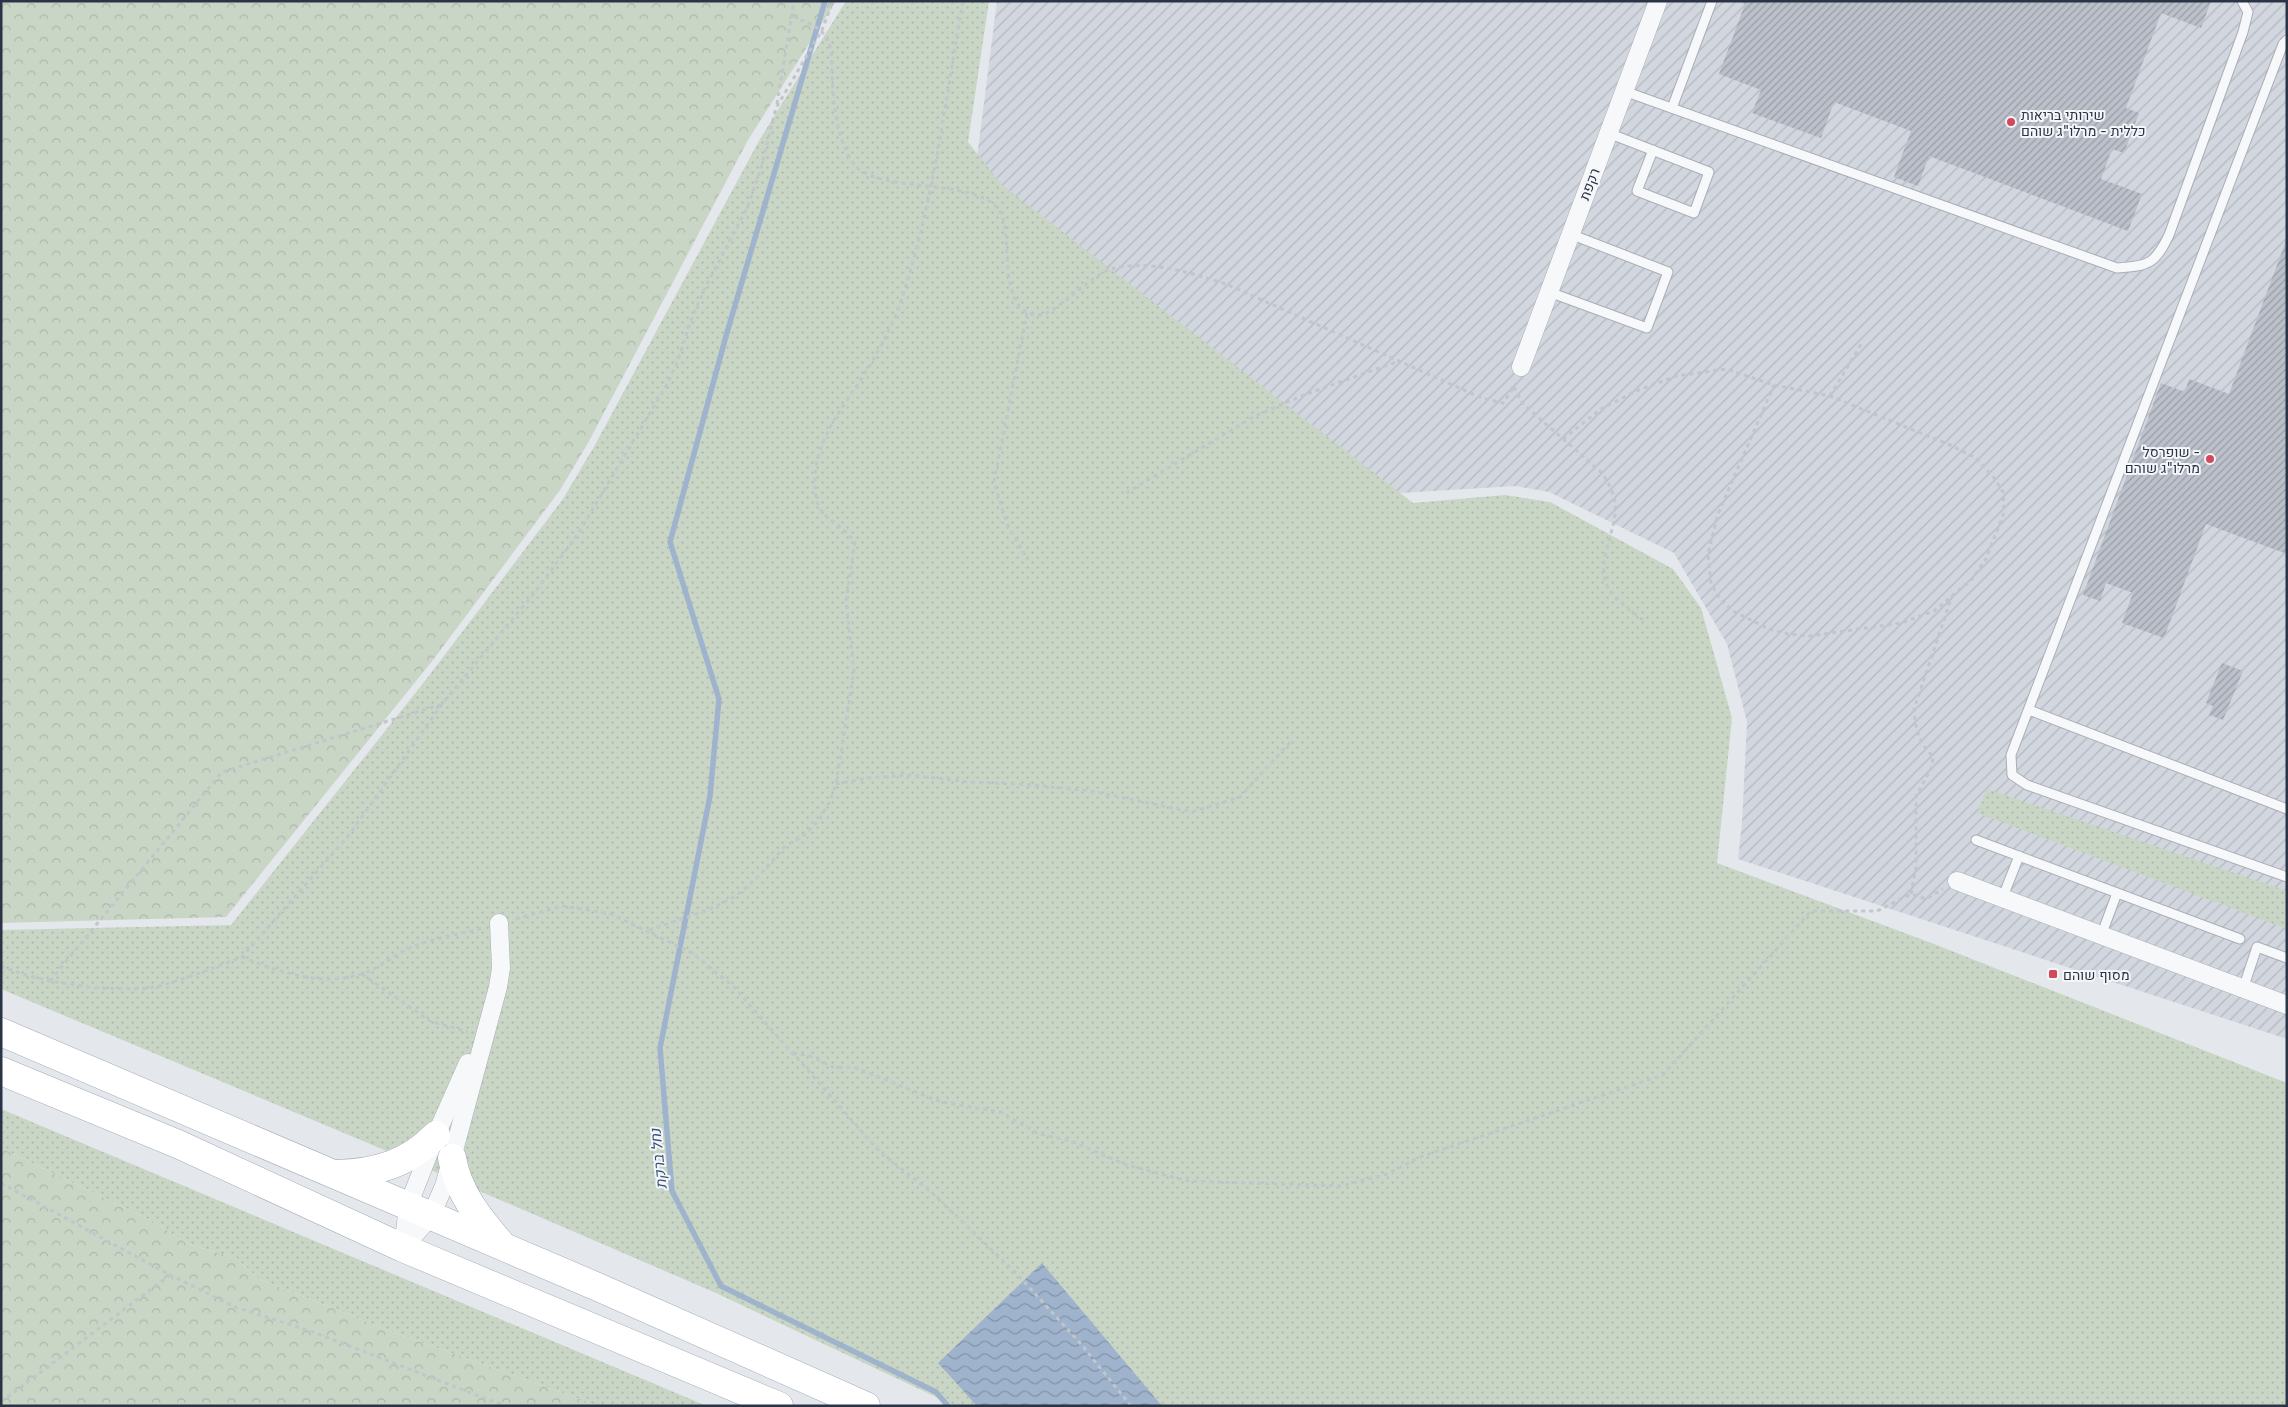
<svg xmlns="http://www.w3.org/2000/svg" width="2288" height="1407" font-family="Inter,Heebo,sans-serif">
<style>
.industrial{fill:url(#industrial-furrows)}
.grass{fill:url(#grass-dots)}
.forest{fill:url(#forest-crowns)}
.water{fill:url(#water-waves)}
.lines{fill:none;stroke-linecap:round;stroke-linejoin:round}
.stream{stroke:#9fb4cc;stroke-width:5.5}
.building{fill:url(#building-hatch)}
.service-casing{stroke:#a9aeb7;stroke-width:11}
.minor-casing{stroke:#a9aeb7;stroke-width:19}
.primary-casing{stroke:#a3abb8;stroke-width:29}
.path{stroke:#c2c5cb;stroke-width:3;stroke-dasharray:4 4;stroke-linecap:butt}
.service{stroke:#f7f8fa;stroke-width:9}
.minor{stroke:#f7f8fa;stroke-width:18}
.primary{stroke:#fff;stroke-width:28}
.poi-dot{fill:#d1495b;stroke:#f4f6f9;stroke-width:2}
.labels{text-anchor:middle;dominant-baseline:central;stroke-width:4;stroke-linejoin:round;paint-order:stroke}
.poi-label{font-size:14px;fill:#2b3445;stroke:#f4f6f9;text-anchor:start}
.street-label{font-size:14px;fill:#2b3445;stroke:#f4f6f9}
.water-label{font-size:15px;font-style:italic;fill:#34527a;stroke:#f4f6f9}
</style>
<defs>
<pattern id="industrial-furrows" width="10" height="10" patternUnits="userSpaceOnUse" patternTransform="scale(1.25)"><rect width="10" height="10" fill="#d2d6de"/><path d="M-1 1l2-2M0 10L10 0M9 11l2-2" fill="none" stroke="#b4b8c0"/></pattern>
<pattern id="grass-dots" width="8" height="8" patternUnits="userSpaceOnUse" patternTransform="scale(1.25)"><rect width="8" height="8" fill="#c9d6c5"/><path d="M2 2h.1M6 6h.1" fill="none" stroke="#adb8ab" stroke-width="1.8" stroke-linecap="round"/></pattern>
<pattern id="forest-crowns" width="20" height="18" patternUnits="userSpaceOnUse" patternTransform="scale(1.25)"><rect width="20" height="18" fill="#c9d6c5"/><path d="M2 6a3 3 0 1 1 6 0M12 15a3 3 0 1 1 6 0" fill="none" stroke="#adb8ab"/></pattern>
<pattern id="water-waves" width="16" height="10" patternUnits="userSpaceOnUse" patternTransform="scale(1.25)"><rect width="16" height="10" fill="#9fb4cc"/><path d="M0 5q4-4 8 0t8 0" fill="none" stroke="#8293a7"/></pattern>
<pattern id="building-hatch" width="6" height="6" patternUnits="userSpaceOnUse" patternTransform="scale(1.25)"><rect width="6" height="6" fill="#bbc0ca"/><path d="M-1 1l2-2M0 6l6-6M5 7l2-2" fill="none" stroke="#989da6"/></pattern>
</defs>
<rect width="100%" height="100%" fill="#e4e7ec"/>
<!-- industrial -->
<polygon class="industrial" points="997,1 2287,1 2287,1039 1738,859 1742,823 1747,722 1727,644 1674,553 1549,492 1515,486 1369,495 974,181"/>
<!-- grass -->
<g class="grass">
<polygon points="846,1 989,1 968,142 1002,185 1413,503 1505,495 1550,502 1673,569 1701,608 1732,718 1717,863 1934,944 2287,1083 2287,1406 955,1406 716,1293 382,1149 1,989 1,930 231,925 428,677 563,499 595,445 760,139"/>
<polygon points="1987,789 2287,891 2287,929 1977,813"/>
<polygon points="1,1109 707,1406 599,1406 390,1331 259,1279 236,1258 188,1244 156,1223 1,1148"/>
</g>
<!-- forest -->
<g class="forest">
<polygon points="1,1 836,1 748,140 588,443 560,490 433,660 226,917 1,923"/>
<polygon points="1,1148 156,1223 188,1244 236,1258 259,1279 390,1331 599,1406 1,1406"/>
</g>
<!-- water -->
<polygon class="water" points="1042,1263 1162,1406 977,1406 938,1363"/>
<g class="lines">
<!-- stream -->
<polyline class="stream" points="825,1 726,336 670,542 719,699 710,796 660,1048 672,1191 721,1286 936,1392 948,1406"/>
</g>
<!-- building -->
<g class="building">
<polygon points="1738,1 2211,1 2201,28 2161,13 2126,108 2139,113 2124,153 2112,149 2101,179 2142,194 2128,231 1929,156 1918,186 1894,177 1911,131 1834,102 1821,138 1752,113 1761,90 1719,74 1745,4"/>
<polygon points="2287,238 2287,554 2206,524 2164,638 2122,623 2133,593 2106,583 2100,601 2083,595 2161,383 2185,392 2189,379 2229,394"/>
<polygon points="2222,663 2243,671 2223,720 2209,715 2213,706 2206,703"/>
</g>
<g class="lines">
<defs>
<g id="service">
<polyline points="2287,40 2283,44 2011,755 2012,775 2027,785 2287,877"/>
<path d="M 1624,91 L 2117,268 C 2149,266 2155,264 2169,235 L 2243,32 L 2248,12 L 2242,1"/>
<polyline points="1672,108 1712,1"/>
<polyline points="1608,133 1709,172 1694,213 1637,191 1653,150"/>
<polyline points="1549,292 1647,328 1668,272 1570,234"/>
<polyline points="2029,710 2287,809"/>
<polyline points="1976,840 2240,939"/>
<polyline points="2002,899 2019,856"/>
<polyline points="2101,936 2117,893"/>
<polyline points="2243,989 2257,947 2287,958"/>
</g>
<g id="minor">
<polyline points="1521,367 1658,1"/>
<polyline points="1957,881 2287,1005"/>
<polyline points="403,1248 431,1216 444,1186 452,1158 498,987 501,968 499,923"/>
<polyline points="403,1248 408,1206 436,1135 468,1063"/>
</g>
<g id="primary">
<polyline points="1,1032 600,1288 866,1406"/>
<polyline points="1,1071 180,1145 403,1248 779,1406"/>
<path d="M 452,1158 C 458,1193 479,1218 501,1244"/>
<path d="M 336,1174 C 376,1173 408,1164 436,1135"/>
</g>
</defs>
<!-- service casing -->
<use href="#service" class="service-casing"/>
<!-- minor casing -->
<use href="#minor" class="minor-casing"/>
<!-- primary casing -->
<use href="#primary" class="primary-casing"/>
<!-- path -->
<g class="path">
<path d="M 793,16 C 813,26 825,27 831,50 C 833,87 832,127 851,160 C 872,199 989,172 1003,218 C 1011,243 999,311 1036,315 C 1057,317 1088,274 1115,268 C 1153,260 1190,273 1226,284 L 1482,398 L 1503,403 L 1514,387"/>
<polyline points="777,104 794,1"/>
<polyline points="1027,313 994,482 1007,524 1028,560"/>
<path d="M 1514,387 L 1523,404 L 1602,473 C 1608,482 1613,491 1615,502 C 1619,529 1595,558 1607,586 C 1614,600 1631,611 1643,620"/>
<polyline points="1830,396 1863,341"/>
<polyline points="1563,439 1601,409 1636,391 1676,376 1726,369 1774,385 1830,396 1950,445 1976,458 1994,478 2003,492 2004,513 1986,559 1972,579 1934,611 1901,623 1810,636 1788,634 1769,629 1731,610 1719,597 1711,584 1708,554 1718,514 1774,385"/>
<polyline points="1126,493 1255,416 1304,395 1399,361"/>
<polyline points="836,784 869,778 909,775 969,782 1035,785 1091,791 1192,812 1240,797 1292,740"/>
<path d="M 1911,894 L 1916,867 L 1916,796 L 1932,767 L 1933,756 C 1919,744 1915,727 1914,709 L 1952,596"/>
<polyline points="516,919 563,906 611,914 692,953 733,986 881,1153 931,1192 1017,1274 1080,1343 1131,1406"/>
<path d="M 649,930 L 708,910 L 736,896 L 760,875 L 785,846 L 802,837 L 819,820 L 829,803 L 836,784 L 854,671 L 846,601 L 855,542 C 834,515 813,521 815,479 C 816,439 843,407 864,375 C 878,352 891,329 900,304 C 933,207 945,102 963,1"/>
<path d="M 242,957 C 280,972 320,987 361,974 C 379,969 395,954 412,947 C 434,938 460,934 483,928"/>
<polyline points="1,966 22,974 50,981 96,988 141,989 160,986 203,972 242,957 349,835 443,703 535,592 578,534 666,386 676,366 691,320 705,288 747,208 760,172 776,108 822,30 833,1"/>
<polyline points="362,974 430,1021 468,1032"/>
<polyline points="50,981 222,772 443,704"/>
<polyline points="793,1053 810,1056 833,1067 856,1068 941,1102 1001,1112 1037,1133 1073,1142 1127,1165 1188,1181 1341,1186 1387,1174 1420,1157 1663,1075 1811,911 1877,911 1911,894 1926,899 1943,889"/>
<polyline points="1,1183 170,1275 235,1307 313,1332 505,1406"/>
<polyline points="1,1402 170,1275"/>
</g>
<!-- service -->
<use href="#service" class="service"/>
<!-- minor -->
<use href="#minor" class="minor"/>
<!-- primary -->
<use href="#primary" class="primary"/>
</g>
<!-- markers -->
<g class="poi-dot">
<circle cx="2011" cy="122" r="5"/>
<circle cx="2210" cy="459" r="5"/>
<rect x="2048" y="969" width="10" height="10" rx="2.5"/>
</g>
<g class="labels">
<!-- poi labels -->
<g class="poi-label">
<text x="2021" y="114">שירותי בריאות<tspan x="2021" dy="16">כללית - מרלו"ג שוהם</tspan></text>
<text x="2200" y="451" text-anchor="end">שופרסל -<tspan x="2200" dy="16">מרלו"ג שוהם</tspan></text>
<text x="2063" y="974">מסוף שוהם</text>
</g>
<!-- street labels -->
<g class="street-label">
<text transform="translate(1589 184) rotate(-69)">רקפת</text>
</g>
<!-- water labels -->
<g class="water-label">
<text transform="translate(658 1159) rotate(-96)">נחל ברקת</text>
</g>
</g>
<!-- border -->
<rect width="2288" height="1407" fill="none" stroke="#2b3445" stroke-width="5"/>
</svg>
